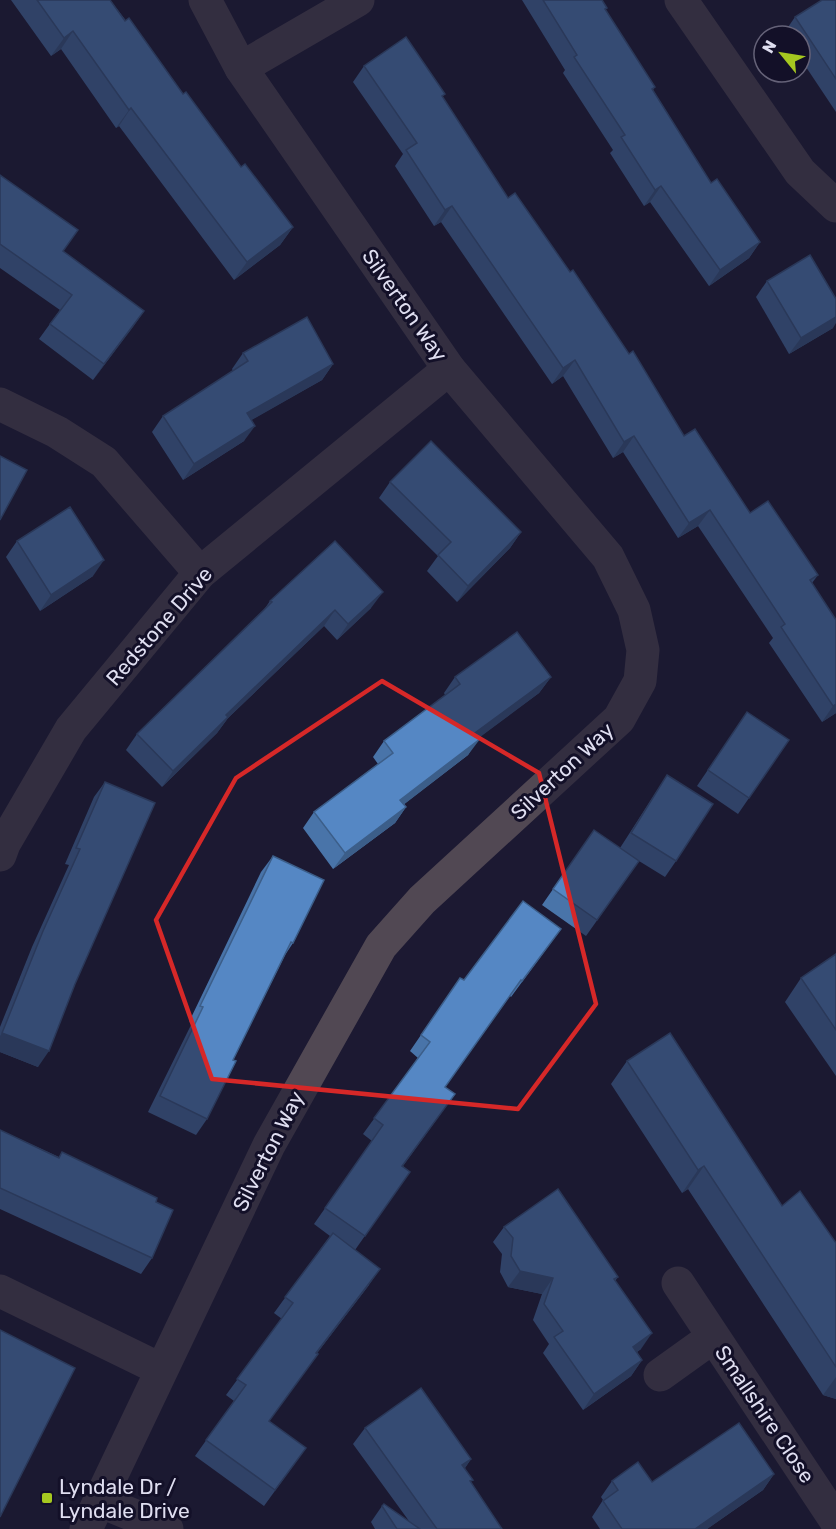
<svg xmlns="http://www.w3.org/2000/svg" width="836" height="1529" font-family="Rubik,sans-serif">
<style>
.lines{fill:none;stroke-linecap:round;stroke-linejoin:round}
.minor{stroke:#514853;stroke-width:33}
.wall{fill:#4974a9}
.shaded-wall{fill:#3c5e89}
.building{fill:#5587c4;stroke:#3c5e89;stroke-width:1.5}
.marked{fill:none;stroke:#d62828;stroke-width:4.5;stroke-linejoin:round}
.poi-dot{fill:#a6c820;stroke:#131028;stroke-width:2}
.labels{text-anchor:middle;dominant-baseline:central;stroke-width:6;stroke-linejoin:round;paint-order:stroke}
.street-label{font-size:21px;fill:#dfdef0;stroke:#131028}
.poi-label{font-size:21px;fill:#dfdef0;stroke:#131028;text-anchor:start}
</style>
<rect width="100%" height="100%" fill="#1c1932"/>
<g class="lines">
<!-- minor -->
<g class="minor">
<polyline points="681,0 800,172 836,206"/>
<polyline points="241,68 358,0"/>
<polyline points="0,404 57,432 104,462 200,573"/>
<polyline points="0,855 4,844 71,729 200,573 449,369"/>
<polyline points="678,1283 836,1521"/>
<polyline points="0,1291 160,1369"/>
<polyline points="660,1375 713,1337"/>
<polyline points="99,1501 167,1529"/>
<polyline points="86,1529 269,1145 381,946 422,900 619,719 640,681 643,650 634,610 608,557 449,369 241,68 205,0"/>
</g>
</g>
<!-- wall -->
<g class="wall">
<polygon points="11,0 110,0 183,94 241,167 293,227 280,245 234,280 119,126 116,128 61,49 51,56"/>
<polygon points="522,0 602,0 605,10 655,87 653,90 711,183 760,242 749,258 709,286 650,202 644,206 610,153 613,150 563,73 565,70"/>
<polygon points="836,0 836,112 800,58 800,36 786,36 784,33 795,17"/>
<polygon points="364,66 445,94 442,97 508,198 684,436 750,513 818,575 812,583 836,713 822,722 769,643 773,638 698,526 678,538 623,452 613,458 563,376 552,384 441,222 434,226 395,166 403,154 353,82"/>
<polygon points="0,175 63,251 144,311 93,380 39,339 60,310 0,268"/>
<polygon points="767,281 833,328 789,354 756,297"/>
<polygon points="243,353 333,364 322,380 251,420 244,441 183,480 152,432 163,416 233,371 232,369"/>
<polygon points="390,482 521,532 510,548 457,602 427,571 438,556 379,498"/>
<polygon points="17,541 93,576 40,611 6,557"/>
<polygon points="270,601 371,608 337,640 324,626 228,718 217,733 162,787 126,750 137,734 263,611"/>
<polygon points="455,677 551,677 539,693 478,738 468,755 404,804 406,807 395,823 333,869 303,828 314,812 378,764 373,757 384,741 445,695 444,693"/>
<polygon points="747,712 789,740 738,814 697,786"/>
<polygon points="667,775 676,861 665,877 639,861 586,936 542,905 594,830 620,848"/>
<polygon points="105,782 38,1067 0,1052 0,1027 32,947 69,865 65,864 94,797"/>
<polygon points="273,856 293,943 285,955 233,1060 207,1119 196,1135 148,1112 192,1023 189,1022 261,872"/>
<polygon points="561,929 511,997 510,996 445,1087 455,1094 403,1166 410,1172 355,1250 369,1285 317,1353 269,1421 306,1448 264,1506 195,1456 234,1401 226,1395 282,1319 274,1313 330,1236 314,1224 372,1141 363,1134 418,1058 410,1051 460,978 464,980"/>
<polygon points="836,954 836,1076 785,1002 801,978"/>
<polygon points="627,1061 782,1206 836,1243 836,1399 823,1395 688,1189 682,1193 611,1084"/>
<polygon points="0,1130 59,1157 62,1152 156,1202 152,1258 141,1274 0,1209"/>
<polygon points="504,1227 618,1277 615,1281 641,1349 637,1352 642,1360 631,1376 583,1410 543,1353 549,1344 533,1320 542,1294 508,1287 500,1272 502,1254 493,1242"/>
<polygon points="365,1428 471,1459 465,1468 471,1482 502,1529 397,1529 409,1521 353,1444"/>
<polygon points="774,1474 763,1490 707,1529 600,1529 592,1517 603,1500 601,1497 612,1481 652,1482"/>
<polygon points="382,1506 397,1529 375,1529 371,1522"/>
</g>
<!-- shaded-wall -->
<g class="shaded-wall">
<polygon points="73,31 61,49 51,56 64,38"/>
<polygon points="131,108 119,126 116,128 129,110"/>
<polygon points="661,186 650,202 644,206 655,190"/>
<polygon points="452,206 441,222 434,226 445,210"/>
<polygon points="293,227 280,245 234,280 247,262"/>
<polygon points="760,242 749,258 709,286 720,270"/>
<polygon points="144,311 133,327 93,380 104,364"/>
<polygon points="836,317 836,323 833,328 789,354 801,338"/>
<polygon points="575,360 563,376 552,384 563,368"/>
<polygon points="333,364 322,380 236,429 247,413"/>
<polygon points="255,426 244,441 183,480 194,464"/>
<polygon points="634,436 623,452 613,458 624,442"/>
<polygon points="710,510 698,526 678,538 689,523"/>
<polygon points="521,532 510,548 457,602 468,586"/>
<polygon points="104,560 93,576 40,611 51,595"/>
<polygon points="383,592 371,608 337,640 348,624"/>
<polygon points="335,610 324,626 228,718 217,733 162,787 173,771 226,715"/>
<polygon points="551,677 539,693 464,749 475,733"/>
<polygon points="836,704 836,713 822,722 833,706"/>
<polygon points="480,739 468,755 389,816 400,800"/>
<polygon points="406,807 395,823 333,869 345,853"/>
<polygon points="2,1033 49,1051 38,1067 0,1052 0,1036"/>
<polygon points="704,1166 688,1189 682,1193 698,1170"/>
<polygon points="380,1269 369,1285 305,1369 316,1353"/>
<polygon points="520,1271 553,1278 542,1294 508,1287"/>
<polygon points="652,1333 641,1349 621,1363 633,1347"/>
<polygon points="642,1360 631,1376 583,1410 594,1394"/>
<polygon points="836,1377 836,1399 823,1395"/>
<polygon points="471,1459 460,1475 462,1465"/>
<polygon points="774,1474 763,1490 707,1529 695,1529"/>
</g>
<!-- building -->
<g class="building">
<polygon points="37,0 110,0 125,21 129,18 183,94 186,92 241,167 245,164 293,227 247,262 131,108 129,110 73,31 64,38"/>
<polygon points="543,0 602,0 607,8 605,9 655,87 652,89 711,183 717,179 760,242 720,270 661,186 655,190 621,137 625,135 574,57 577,55"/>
<polygon points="822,0 836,0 836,79 795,17"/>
<polygon points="406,37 445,94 442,96 508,198 515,193 570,272 573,270 629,354 633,351 684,436 695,429 750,513 768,501 818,575 810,580 836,620 836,704 833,706 781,627 785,624 710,510 689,523 634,436 624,442 575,360 563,368 452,206 445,210 406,150 417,143 364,66"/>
<polygon points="0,175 78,230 63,251 144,311 104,364 50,324 72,295 0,244"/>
<polygon points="810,255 836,299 836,317 801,338 767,281"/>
<polygon points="307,317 333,364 247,413 255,426 194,464 163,416 248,361 243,353"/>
<polygon points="431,441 521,532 468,586 438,555 451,542 390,482"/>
<polygon points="0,456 27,470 0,520"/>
<polygon points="70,507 104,560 51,595 17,541"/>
<polygon points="335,541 383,592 348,624 335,610 226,715 228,717 173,771 137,734 272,602 270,601"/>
<polygon points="517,632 551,677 475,733 480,739 400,800 406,807 345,853 314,812 393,753 384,741 460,684 455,677"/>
<polygon points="747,712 789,740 749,798 708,770"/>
<polygon points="667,775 713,804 676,861 631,833"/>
<polygon points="105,782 155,803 75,984 49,1051 2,1033 43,931 80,849 76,848"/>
<polygon points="594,830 639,861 597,920 553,889"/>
<polygon points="273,856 324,880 293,943 291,942 233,1060 236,1061 207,1119 160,1096 203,1007 200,1006"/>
<polygon points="523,901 561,929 522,981 521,980 445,1087 455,1094 402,1166 410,1172 365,1236 325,1208 383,1125 374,1118 430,1042 421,1035 460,978 464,980"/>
<polygon points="836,954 836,1030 801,978"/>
<polygon points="670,1033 782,1206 800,1191 836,1243 836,1367 704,1166 698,1170 627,1061"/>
<polygon points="0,1130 59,1158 62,1152 157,1198 156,1202 173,1210 152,1258 0,1188"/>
<polygon points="558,1189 618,1277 614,1279 652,1333 633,1347 642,1360 594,1394 554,1337 563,1331 544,1304 553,1278 520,1271 511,1256 513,1238 504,1227"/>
<polygon points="333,1233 380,1269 316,1353 318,1354 269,1421 306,1448 275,1490 206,1440 246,1385 237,1379 293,1303 285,1297"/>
<polygon points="0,1330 75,1368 0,1517"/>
<polygon points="421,1388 471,1459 462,1465 473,1480 470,1481 502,1529 437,1529 365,1428"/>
<polygon points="739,1423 774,1474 695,1529 622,1529 603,1501 618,1490 612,1481 638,1462 652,1482"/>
<polygon points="384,1504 420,1529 397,1529 382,1506"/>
</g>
<!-- marked area -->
<path d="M0 0H836V1529H0ZM 382,681 L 539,773 L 596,1004 L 518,1109 L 212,1079 L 156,920 L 236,778 Z" fill="#1c1932" fill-opacity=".55" fill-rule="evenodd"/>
<path class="marked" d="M 382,681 L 539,773 L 596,1004 L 518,1109 L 212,1079 L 156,920 L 236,778 Z"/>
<!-- markers -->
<rect class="poi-dot" x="41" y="1492" width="12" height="12" rx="3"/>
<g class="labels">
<!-- street labels -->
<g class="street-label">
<text transform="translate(405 305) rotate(55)">Silverton Way</text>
<text transform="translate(159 626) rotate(-49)">Redstone Drive</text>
<text transform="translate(562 771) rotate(-43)">Silverton Way</text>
<text transform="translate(268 1151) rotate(-63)">Silverton Way</text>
<text transform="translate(765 1414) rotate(56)">Smallshire Close</text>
</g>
<!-- poi labels -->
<g class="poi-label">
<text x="59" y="1486">Lyndale Dr /<tspan x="59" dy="24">Lyndale Drive</tspan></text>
</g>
</g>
<!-- north arrow -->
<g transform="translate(782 54) rotate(300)"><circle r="28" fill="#131028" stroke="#656278" stroke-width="1.5"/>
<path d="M0-4.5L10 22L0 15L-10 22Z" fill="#a6c820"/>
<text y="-9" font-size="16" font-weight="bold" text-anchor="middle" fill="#dfdef0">N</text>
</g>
</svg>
